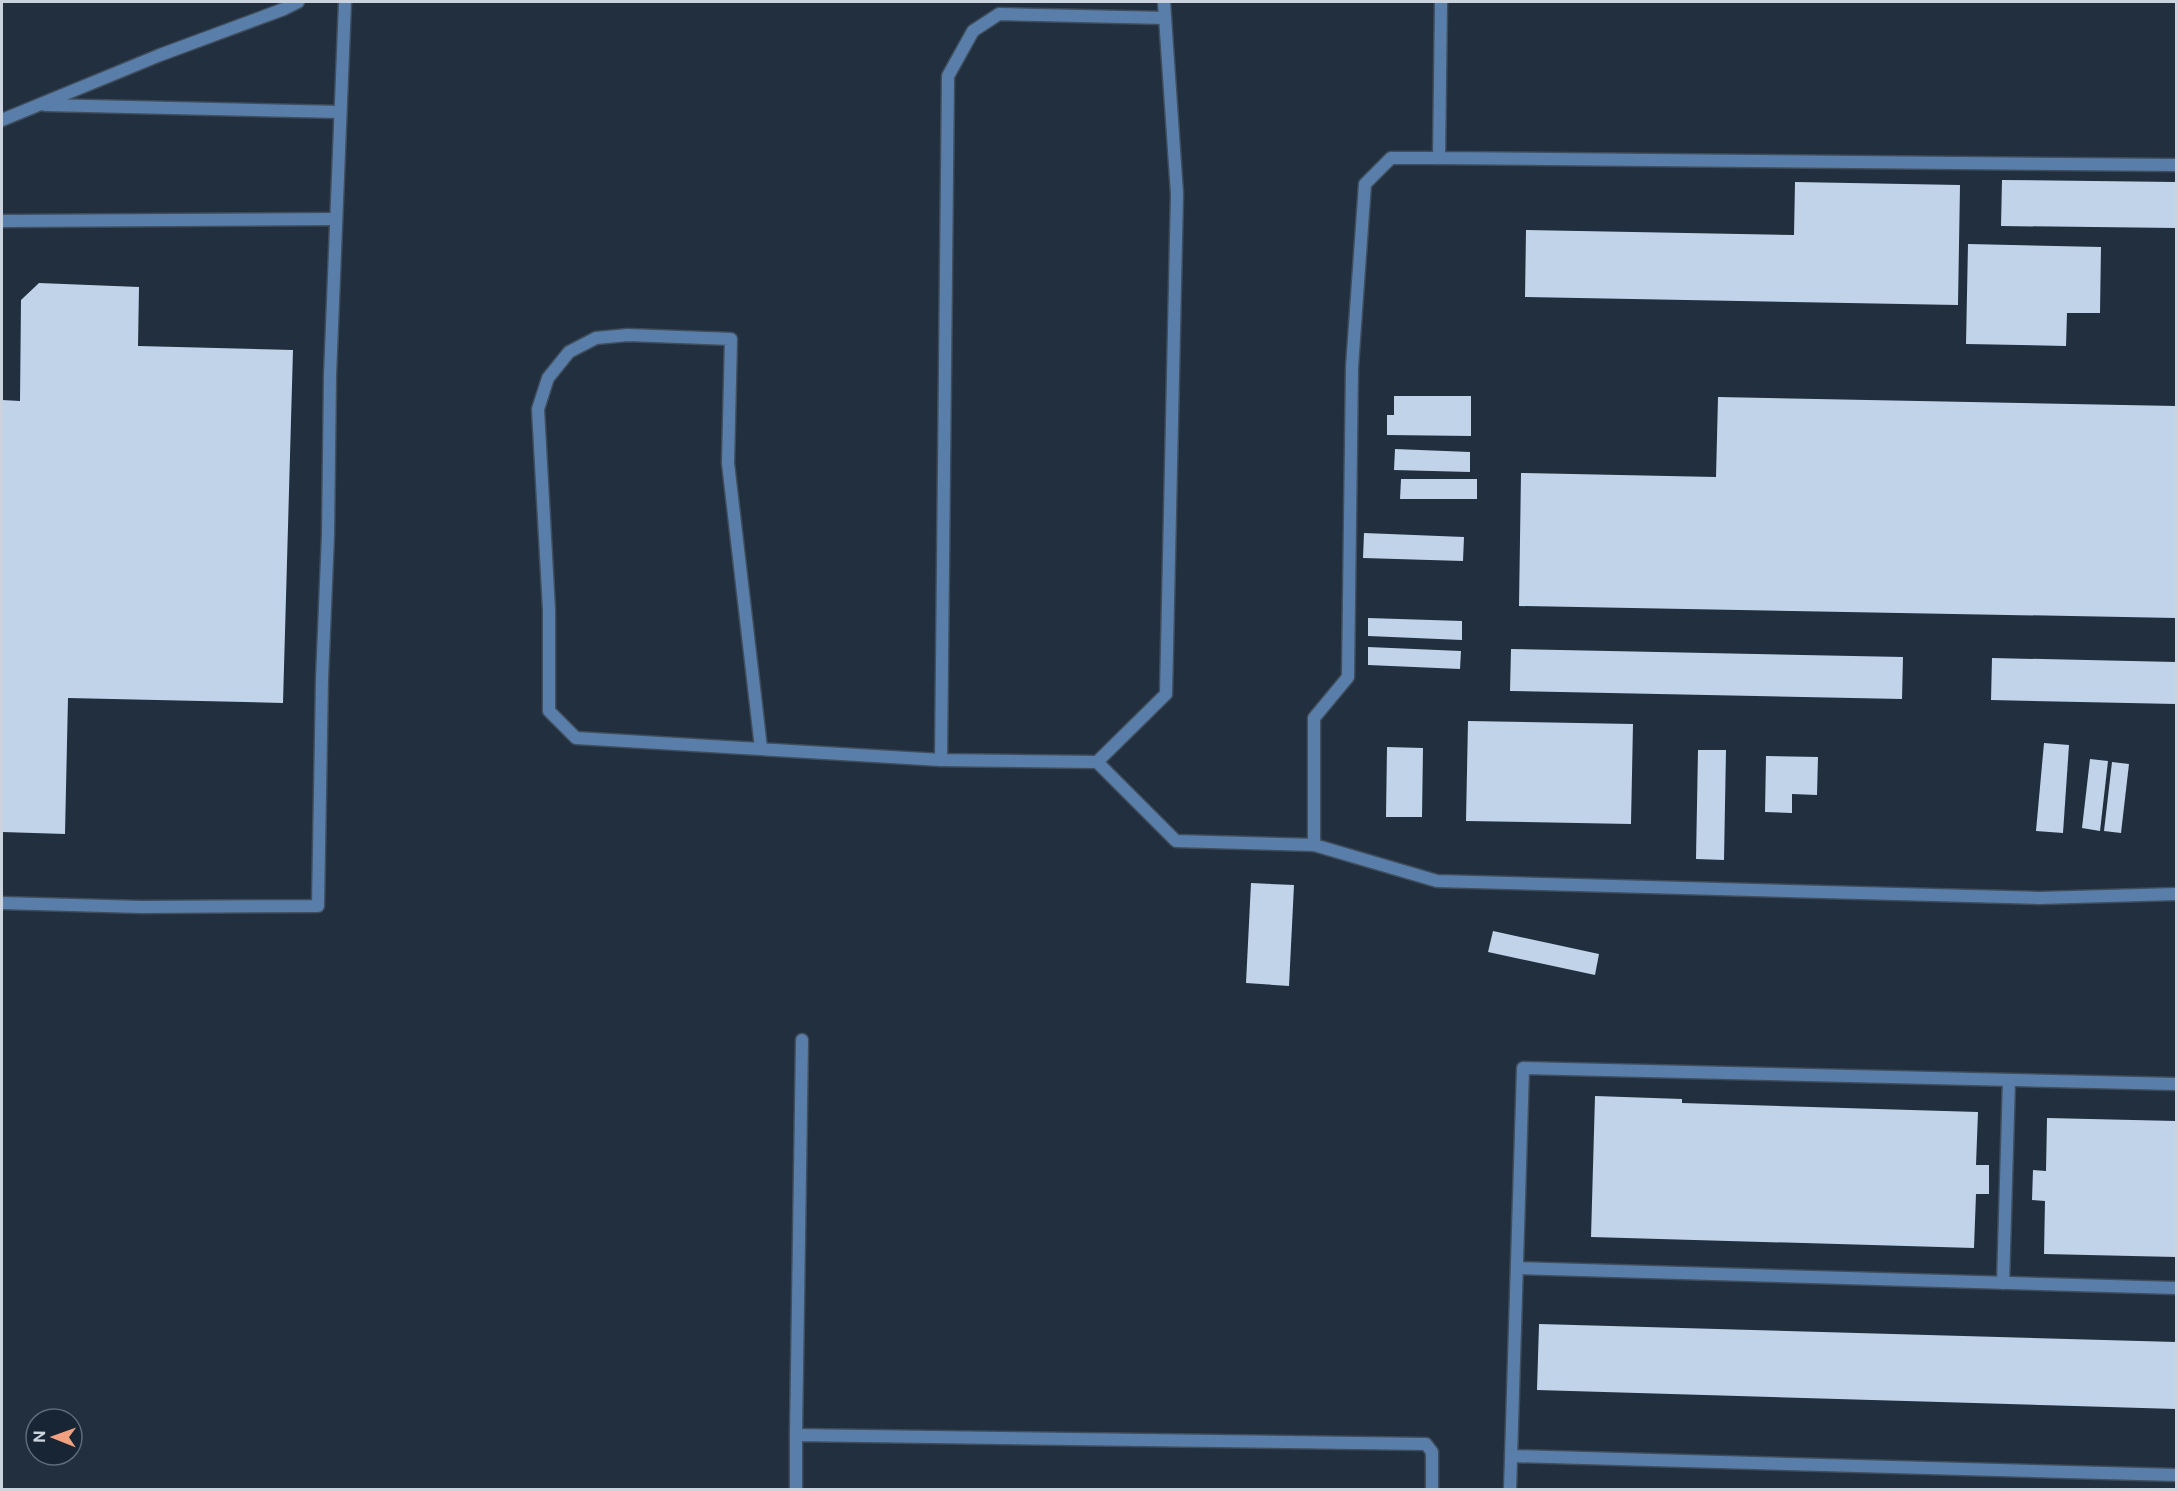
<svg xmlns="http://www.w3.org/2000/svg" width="2178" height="1491" font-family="'Public Sans',sans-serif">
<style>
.building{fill:#c1d3e9}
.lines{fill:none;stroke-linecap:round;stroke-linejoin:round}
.service-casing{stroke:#3f4d5c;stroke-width:15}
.service{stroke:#597ea9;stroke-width:12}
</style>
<rect width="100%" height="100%" fill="#212f3f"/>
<!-- building -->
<g class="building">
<polygon points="2002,180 2176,182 2176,228 2001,226"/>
<polygon points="1795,182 1960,185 1958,305 1525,297 1526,230 1794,235"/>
<polygon points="1968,244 2101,247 2100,313 2067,313 2066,346 1966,344"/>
<polygon points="39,283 139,287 138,346 293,350 283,703 68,698 65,834 2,832 2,400 20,401 21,300"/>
<polygon points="1394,396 1471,396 1471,436 1387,435 1387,415 1394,415"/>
<polygon points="1718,397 2176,406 2176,618 1519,606 1521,473 1716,477"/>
<polygon points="1395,449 1470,452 1470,472 1394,470"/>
<polygon points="1401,479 1477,479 1477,499 1400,499"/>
<polygon points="1364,533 1464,537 1463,561 1363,558"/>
<polygon points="1368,618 1462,621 1462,640 1368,636"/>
<polygon points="1368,647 1461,651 1460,669 1368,665"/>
<polygon points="1511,649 1903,657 1902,699 1510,691"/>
<polygon points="1992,658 2176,662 2176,704 1991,700"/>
<polygon points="1468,721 1633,724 1631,824 1466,821"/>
<polygon points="2044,743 2069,745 2063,833 2036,831"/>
<polygon points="1387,747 1423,748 1422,817 1386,817"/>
<polygon points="1698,750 1726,750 1724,860 1696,859"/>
<polygon points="1766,756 1818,757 1817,795 1792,794 1792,813 1765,812"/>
<polygon points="2090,759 2108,761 2100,831 2082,828"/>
<polygon points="2112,762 2129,764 2121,833 2104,831"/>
<polygon points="1251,883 1294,885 1289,986 1246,983"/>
<polygon points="1493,931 1599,954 1595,975 1488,952"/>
<polygon points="1595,1096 1682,1099 1682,1103 1978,1112 1976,1165 1989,1165 1989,1194 1976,1194 1974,1248 1591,1237"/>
<polygon points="2047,1118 2176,1121 2176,1257 2044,1254 2045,1201 2032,1200 2033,1170 2046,1171"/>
<polygon points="1539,1324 2176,1342 2176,1409 1537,1390"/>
</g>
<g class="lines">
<defs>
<g id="service">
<polyline points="1441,2 1439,158 2176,165"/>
<polyline points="45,105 340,112"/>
<polyline points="2,120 160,55 284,9 298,2"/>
<polyline points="1439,158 1391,158 1365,184 1352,367 1348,677 1314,718 1314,845 1437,881 2039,898 2176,894"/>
<polyline points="2,221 336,219"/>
<polyline points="761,748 728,463 731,339 628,335 596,338 569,352 548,378 538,409 549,610 549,711 576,738 941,760 1097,762 1166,694 1177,194 1164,2"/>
<polyline points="941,760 948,76 973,31 999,14 1165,18"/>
<polyline points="1097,762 1176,841 1314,845"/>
<polyline points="2,903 141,907 318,906 322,679 328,535 330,376 345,2"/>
<polyline points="1517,1268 2176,1288"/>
<polyline points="2003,1283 2009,1080"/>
<polyline points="796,1435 802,1040"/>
<polyline points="1511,1456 2176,1475"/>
<polyline points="796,1490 796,1435 1426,1444 1432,1452 1432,1490"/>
<polyline points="1510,1490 1523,1068 2176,1084"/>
</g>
</defs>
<!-- service casing -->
<use href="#service" class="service-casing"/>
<!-- service -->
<use href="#service" class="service"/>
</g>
<!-- border -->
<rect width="2178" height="1491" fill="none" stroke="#cad3de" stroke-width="6"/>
<!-- north arrow -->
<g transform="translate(54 1437) rotate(271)"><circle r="28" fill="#172534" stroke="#5f6b78" stroke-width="1.5"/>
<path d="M0-4.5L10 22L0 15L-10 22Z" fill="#f2a07f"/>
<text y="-9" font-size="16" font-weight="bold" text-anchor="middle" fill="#cad3de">N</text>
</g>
</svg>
